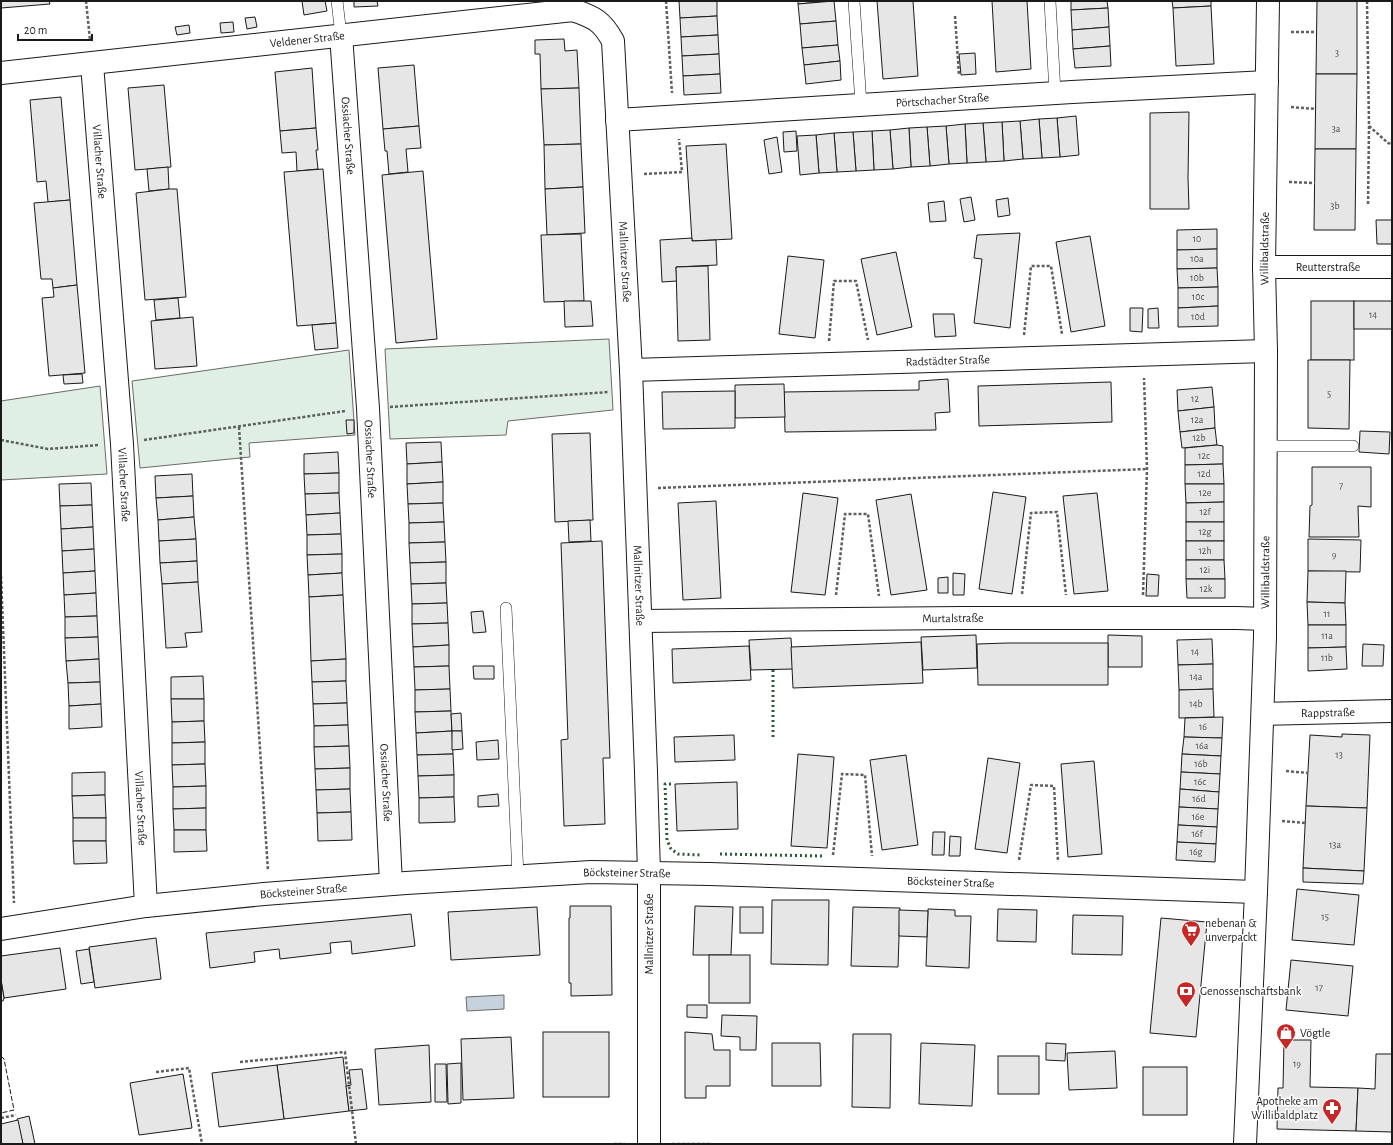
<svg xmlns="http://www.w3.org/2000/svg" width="1393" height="1145" font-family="'Alegreya Sans',sans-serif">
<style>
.green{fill:#e0efe3;stroke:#6a6a6a}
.water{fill:#c6d2dc;stroke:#6a6a6a}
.building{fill:#e6e6e6;stroke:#1a1a1a}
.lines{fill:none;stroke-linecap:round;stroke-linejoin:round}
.service-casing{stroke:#1a1a1a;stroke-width:12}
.minor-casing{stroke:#1a1a1a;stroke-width:24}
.path{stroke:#5f5f5f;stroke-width:2.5;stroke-dasharray:3 2;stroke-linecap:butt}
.service{stroke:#fff;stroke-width:11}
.minor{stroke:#fff;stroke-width:22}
.hedge{stroke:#2b5a34;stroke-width:3;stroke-dasharray:2 3;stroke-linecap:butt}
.fence{stroke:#1a1a1a;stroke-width:1;stroke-dasharray:5 2;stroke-linecap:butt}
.labels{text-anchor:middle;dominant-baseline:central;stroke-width:3;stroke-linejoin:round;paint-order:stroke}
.number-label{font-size:10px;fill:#4d4d4d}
.street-label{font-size:12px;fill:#1a1a1a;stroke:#fff}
.poi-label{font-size:12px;fill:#1a1a1a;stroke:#fff;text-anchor:start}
</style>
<rect width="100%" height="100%" fill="#fff"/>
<!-- green -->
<g class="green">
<polygon points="609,339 613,410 508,421 506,435 390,439 385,349"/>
<polygon points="349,350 355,435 249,443 250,457 140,468 132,381"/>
<polygon points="100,386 107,474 1,480 1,401"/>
</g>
<!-- water -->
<polygon class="water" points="504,995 504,1009 467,1011 466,997"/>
<!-- building -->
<g class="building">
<polygon points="1,1 49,1 50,4 1,8"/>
<polygon points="302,1 325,1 327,11 304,15"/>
<polygon points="354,1 377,1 378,6 354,7"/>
<polygon points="679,1 717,1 717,16 680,18"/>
<polygon points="798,1 831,1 798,4"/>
<polygon points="834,1 836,21 800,24 798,4"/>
<polygon points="877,1 913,1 918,76 883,79"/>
<polygon points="992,1 1027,1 1031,69 996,72"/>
<polygon points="1071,1 1107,1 1108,8 1071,10"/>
<polygon points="1172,1 1211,1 1211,6 1173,8"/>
<polygon points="1317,1 1357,1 1357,74 1316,74"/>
<polygon points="1211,6 1214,64 1176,66 1173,8"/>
<polygon points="1108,8 1109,27 1072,30 1071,10"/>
<polygon points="717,16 718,35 681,37 680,18"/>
<polygon points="255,17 257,27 247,29 245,18"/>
<polygon points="836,21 838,45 802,48 800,24"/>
<polygon points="233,22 234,32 221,33 220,23"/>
<polygon points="189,25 190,33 177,35 175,27"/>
<polygon points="1109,27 1110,46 1073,49 1072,30"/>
<polygon points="718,35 719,54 682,56 681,37"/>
<polygon points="564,39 565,51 577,50 579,88 541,89 540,54 535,54 535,40"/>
<polygon points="838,45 840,61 804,65 802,48"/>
<polygon points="1110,46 1111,66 1075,68 1073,49"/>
<polygon points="975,53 976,74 961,75 959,54"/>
<polygon points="719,54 720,74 683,76 682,56"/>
<polygon points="840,61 841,80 806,84 804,65"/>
<polygon points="414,65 419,126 383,129 378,68"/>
<polygon points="312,68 316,128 280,131 275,72"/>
<polygon points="720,74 721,93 684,95 683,76"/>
<polygon points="1316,74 1357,74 1356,149 1315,149"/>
<polygon points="164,85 171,167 135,170 128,88"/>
<polygon points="579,88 581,144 544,145 541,89"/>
<polygon points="61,97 70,200 48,202 46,181 37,182 30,100"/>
<polygon points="1189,112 1188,178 1189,209 1150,209 1150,113"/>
<polygon points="1076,116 1079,155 1060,157 1057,118"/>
<polygon points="1057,118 1060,157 1042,158 1039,119"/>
<polygon points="1039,119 1042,158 1023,159 1020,121"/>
<polygon points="1020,121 1023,159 1004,161 1002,122"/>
<polygon points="1002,122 1004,161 986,162 983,123"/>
<polygon points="983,123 986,162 967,163 965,124"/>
<polygon points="965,124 967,163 949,164 946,126"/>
<polygon points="419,126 421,148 406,149 408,172 389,174 387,151 385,151 383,129"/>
<polygon points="946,126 949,164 930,166 927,127"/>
<polygon points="927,127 930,166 911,167 909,128"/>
<polygon points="316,128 318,150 316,150 318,169 297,171 296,152 282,153 280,131"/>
<polygon points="909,128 911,167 893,169 890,130"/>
<polygon points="890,130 893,169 874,170 872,131"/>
<polygon points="796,131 797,151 784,152 783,132"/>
<polygon points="872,131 874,170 856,171 853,132"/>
<polygon points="853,132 856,171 837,172 834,133"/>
<polygon points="834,133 837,172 819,173 816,135"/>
<polygon points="816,135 819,173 800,175 797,136"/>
<polygon points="777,137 782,172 769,174 764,140"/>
<polygon points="581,144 583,187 545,189 544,145"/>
<polygon points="726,144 732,239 692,241 686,146"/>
<polygon points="1315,149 1356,149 1355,230 1314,230"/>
<polygon points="168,167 169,189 149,191 147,169"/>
<polygon points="323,169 336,323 297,326 284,172"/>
<polygon points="423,171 437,339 396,343 382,175"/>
<polygon points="583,187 585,233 547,235 545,189"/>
<polygon points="169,189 177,189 186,297 145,300 136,193"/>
<polygon points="971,197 975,220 964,222 960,199"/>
<polygon points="1008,198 1010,215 998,217 996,200"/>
<polygon points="70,200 77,285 53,288 52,279 41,279 34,203"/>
<polygon points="944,201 946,221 930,222 928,203"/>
<polygon points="1376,220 1392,220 1392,244 1377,244"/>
<polygon points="1217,229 1217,249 1177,250 1177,230"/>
<polygon points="1020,233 1010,328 974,323 982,259 974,258 977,235"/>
<polygon points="581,234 584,301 544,302 541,235"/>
<polygon points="1090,236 1105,326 1071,332 1056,242"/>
<polygon points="692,238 692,241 716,240 717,265 676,267 677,281 662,282 660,240"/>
<polygon points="1217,249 1217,268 1177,269 1177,250"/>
<polygon points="896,252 912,327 877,335 861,259"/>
<polygon points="788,256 824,260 815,338 779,334"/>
<polygon points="708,266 710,340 678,341 676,267"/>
<polygon points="1217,268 1218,287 1178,288 1177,269"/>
<polygon points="77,285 85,373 49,376 42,298 54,297 53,288"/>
<polygon points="1218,287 1218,306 1178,308 1178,288"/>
<polygon points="178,298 180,318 156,320 154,300"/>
<polygon points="564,301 591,301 593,326 565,327"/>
<rect x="1311" y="301" width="43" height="59"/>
<rect x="1354" y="301" width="38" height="28"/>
<polygon points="1218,306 1218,326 1178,327 1178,308"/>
<polygon points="1130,308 1143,308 1142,332 1130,331"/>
<polygon points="1158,308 1159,328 1148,328 1148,309"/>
<polygon points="933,314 954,314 956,336 935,337"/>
<polygon points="193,317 197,366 155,369 151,321"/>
<polygon points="336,323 338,348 315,350 312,325"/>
<polygon points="1308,360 1350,360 1349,429 1308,428"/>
<polygon points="82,374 83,383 64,384 63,375"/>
<polygon points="948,379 950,412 935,413 936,430 785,432 784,392 919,390 919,381"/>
<polygon points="1111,382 1112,422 979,426 978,386"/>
<polygon points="784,384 785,417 735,418 735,385"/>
<polygon points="1212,387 1214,407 1178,411 1177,390"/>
<polygon points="735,391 735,428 663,429 662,392"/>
<polygon points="1214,407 1215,428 1180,432 1178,411"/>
<polygon points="346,420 354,420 354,433 347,434"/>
<polygon points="1215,428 1217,445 1182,448 1180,432"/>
<polygon points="1360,431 1390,432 1389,454 1359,452"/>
<polygon points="590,433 593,520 555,522 552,434"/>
<polygon points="441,442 442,462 407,464 406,443"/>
<polygon points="1217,445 1223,446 1223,464 1185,465 1185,448"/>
<polygon points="338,452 339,473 304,474 304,454"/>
<polygon points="442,462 443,482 407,484 407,464"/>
<polygon points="1223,464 1224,484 1185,484 1185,465"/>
<polygon points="1312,467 1371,467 1371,507 1358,506 1359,537 1309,537 1310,506 1312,505"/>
<polygon points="339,473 339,493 305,494 304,474"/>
<polygon points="192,474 193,496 156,498 155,476"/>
<polygon points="443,482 443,503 408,504 407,484"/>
<polygon points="91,483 92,505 60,506 59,484"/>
<polygon points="1185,484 1224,484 1224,502 1186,503"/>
<polygon points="993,492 1026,497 1012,594 979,589"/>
<polygon points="339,493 340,513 306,515 305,494"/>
<polygon points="803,493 838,498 825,595 791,592"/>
<polygon points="1097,493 1108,591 1074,594 1063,496"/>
<polygon points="911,494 927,590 891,595 876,500"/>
<polygon points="193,496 194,517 158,520 156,498"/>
<polygon points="716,501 721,598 683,600 678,503"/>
<polygon points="1224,502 1224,522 1186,522 1186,503"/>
<polygon points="443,503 444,522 409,523 408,504"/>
<polygon points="92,505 93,527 61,529 60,506"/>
<polygon points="340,513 341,534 307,535 306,515"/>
<polygon points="194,517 196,539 159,541 158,520"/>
<polygon points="590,520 591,541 569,542 568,521"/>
<polygon points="444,522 445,542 409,543 409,523"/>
<rect x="1186" y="522" width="38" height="19"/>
<polygon points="93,527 94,549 62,551 61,529"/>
<polygon points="341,534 342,554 307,555 307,535"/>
<polygon points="196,539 197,561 160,563 159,541"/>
<polygon points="1308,539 1361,540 1360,572 1308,571"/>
<polygon points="602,541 610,758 603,758 605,824 564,826 561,740 568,739 561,543"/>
<rect x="1186" y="541" width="38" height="19"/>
<polygon points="445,542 446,562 410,563 409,543"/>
<polygon points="94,549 95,571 63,573 62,551"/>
<polygon points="342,554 342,573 308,575 307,555"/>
<polygon points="1186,560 1224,560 1225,579 1186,579"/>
<polygon points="197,561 198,582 162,584 160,563"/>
<polygon points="446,562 446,583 411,584 410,563"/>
<polygon points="95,571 96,593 64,595 63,573"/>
<polygon points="1308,571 1346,571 1345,603 1307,602"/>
<polygon points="342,573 343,595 309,597 308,575"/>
<polygon points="953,573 965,574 964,595 953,595"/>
<polygon points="1147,574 1159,575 1158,596 1146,596"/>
<polygon points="948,577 948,593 938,593 938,578"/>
<polygon points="1186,579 1225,579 1225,598 1187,598"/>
<polygon points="198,582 202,632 185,633 187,647 166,648 162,584"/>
<polygon points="446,583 447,603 412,604 411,584"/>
<polygon points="96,593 97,616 65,617 64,595"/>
<polygon points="343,595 346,659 311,661 309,597"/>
<polygon points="1307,602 1345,603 1346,625 1308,625"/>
<polygon points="447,603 448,623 412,624 412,604"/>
<polygon points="483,611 486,632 473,633 471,612"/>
<polygon points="97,616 98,637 65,638 65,617"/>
<polygon points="448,623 449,645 413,647 412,624"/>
<polygon points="1308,625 1346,625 1346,647 1308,648"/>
<polygon points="976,635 977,668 923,670 921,637"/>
<polygon points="1108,635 1142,636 1142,667 1108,667"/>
<polygon points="98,637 99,659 66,661 65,638"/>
<polygon points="791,638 793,669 751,670 749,640"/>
<polygon points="1212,639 1213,664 1178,665 1177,640"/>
<polygon points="921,642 923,683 793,688 791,647"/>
<polygon points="1007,643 1108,643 1108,685 978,685 977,644"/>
<polygon points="1363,644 1384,645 1383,666 1362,666"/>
<polygon points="449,645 449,666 414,667 413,647"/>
<polygon points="749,646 751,680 673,683 672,649"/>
<polygon points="1346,647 1347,669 1308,671 1308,648"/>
<polygon points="99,659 100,682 68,683 66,661"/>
<polygon points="346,659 346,681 312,682 311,661"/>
<polygon points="1213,664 1213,689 1179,690 1178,665"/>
<polygon points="449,666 450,689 415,690 414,667"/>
<polygon points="473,666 494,666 494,679 474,679"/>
<polygon points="203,676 204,699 171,699 171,677"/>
<polygon points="346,681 347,703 313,704 312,682"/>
<polygon points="100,682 101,704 69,706 68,683"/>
<polygon points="450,689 451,711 415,712 415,690"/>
<polygon points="1213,689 1214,717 1179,718 1179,690"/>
<polygon points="171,699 204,699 204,721 172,722"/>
<polygon points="347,703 348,725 314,726 313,704"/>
<polygon points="101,704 102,727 69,729 69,706"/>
<polygon points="451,711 452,731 416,733 415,712"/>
<polygon points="461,713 462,731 452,731 451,714"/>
<polygon points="1223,717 1222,738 1184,737 1185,718"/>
<polygon points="204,721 205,742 172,743 172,722"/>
<polygon points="348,725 349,746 314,747 314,726"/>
<polygon points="452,731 453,754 417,755 416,733"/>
<polygon points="452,731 462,731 463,749 452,750"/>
<polygon points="1342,734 1370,735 1367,808 1306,806 1310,735 1342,737"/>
<polygon points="734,735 735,760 675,762 674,737"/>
<polygon points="1184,737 1222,738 1221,756 1182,754"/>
<polygon points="498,740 499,759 477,760 476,742"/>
<polygon points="205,742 205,764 172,765 172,743"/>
<polygon points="349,746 350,768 315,769 314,747"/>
<polygon points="453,754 454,775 418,776 417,755"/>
<polygon points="798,754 834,757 827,848 791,846"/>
<polygon points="1182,754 1221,756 1220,774 1181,772"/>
<polygon points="906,755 918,845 882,850 870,760"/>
<polygon points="988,758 1020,763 1007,853 975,849"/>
<polygon points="1094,761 1102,854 1068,857 1061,764"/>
<polygon points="205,764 206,786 173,787 172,765"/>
<polygon points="350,768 350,789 316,790 315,769"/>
<polygon points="105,772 105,795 72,796 72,773"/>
<polygon points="1181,772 1220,774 1219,792 1180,789"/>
<polygon points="454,775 454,797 419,798 418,776"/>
<polygon points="737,782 738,829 677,831 675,784"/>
<polygon points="206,786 206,808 173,809 173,787"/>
<polygon points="350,789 351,812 317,813 316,790"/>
<polygon points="1180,789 1219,792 1218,809 1179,807"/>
<polygon points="498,794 499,806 478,807 478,796"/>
<polygon points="105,795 106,818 73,818 72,796"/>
<polygon points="454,797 455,822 419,823 419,798"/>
<polygon points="1306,806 1367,808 1364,871 1303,868"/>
<polygon points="1179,807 1218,809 1217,827 1178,825"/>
<polygon points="206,808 206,830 174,830 173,809"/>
<polygon points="351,812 352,840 318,841 317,813"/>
<rect x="73" y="818" width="33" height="23"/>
<polygon points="1178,825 1217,827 1216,844 1177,842"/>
<polygon points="174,830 206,830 207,851 174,852"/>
<polygon points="933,832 945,832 944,855 932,855"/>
<polygon points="950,836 961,837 960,856 949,856"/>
<polygon points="73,841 106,841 107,863 74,864"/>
<polygon points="1177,842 1216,844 1215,862 1176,860"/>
<polygon points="1303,868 1364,871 1363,884 1303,882"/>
<polygon points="1297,889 1359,895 1354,945 1292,940"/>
<polygon points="772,900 829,900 828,965 771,964"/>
<polygon points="570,906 611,906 612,995 571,996 571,983 569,983 569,918 570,918"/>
<polygon points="695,906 733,907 731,955 693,955"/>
<polygon points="537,907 540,955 451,960 448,912"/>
<rect x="740" y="907" width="23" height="26"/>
<polygon points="853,907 900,908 898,967 851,966"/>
<polygon points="928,909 955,910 955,916 971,916 969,968 926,966"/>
<polygon points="998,909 1037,910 1036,942 997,941"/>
<polygon points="899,910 928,911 927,937 899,936"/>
<polygon points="411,914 415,946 352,954 351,941 330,943 331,953 280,959 279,949 254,952 255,962 210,968 206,933"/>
<polygon points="1073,915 1123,916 1122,955 1072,954"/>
<polygon points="1161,918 1207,922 1196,1037 1150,1033"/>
<polygon points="156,938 161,979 95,988 89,947"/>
<polygon points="60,948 66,989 4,998 1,980 1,956"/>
<polygon points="89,949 94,982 81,984 76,951"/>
<rect x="709" y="955" width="41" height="48"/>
<polygon points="1291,960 1353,966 1348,1016 1286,1010"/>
<polygon points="1,980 4,998 3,1001 1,1001"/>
<polygon points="687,1005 707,1005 707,1018 687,1017"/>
<polygon points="722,1015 757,1016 756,1050 740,1050 740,1037 721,1036"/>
<rect x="543" y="1032" width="66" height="65"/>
<polygon points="685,1032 712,1034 714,1050 730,1050 730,1086 706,1086 706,1098 685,1098"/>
<polygon points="853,1034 891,1034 890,1108 852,1107"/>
<polygon points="511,1037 514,1098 463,1100 461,1039"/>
<polygon points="1284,1040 1311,1040 1310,1087 1358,1088 1356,1131 1277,1129 1278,1088 1283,1088"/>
<polygon points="772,1043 820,1043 821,1086 772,1086"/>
<polygon points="921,1043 975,1045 972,1106 919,1104"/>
<polygon points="1046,1043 1066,1044 1065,1061 1046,1060"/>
<polygon points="429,1045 431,1102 379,1105 375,1049"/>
<polygon points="1115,1051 1117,1088 1069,1090 1067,1053"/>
<polygon points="1376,1054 1392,1054 1392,1132 1356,1131 1358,1088 1375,1089"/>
<rect x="998" y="1056" width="41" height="38"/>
<polygon points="343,1057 349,1111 284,1119 277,1065"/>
<polygon points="461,1063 461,1103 448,1104 447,1064"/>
<polygon points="435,1064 446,1064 447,1102 435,1102"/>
<polygon points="277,1065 284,1119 219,1127 212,1073"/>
<rect x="1143" y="1067" width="44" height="48"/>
<polygon points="362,1069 367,1109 349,1111 346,1086 351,1085 349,1070"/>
<polygon points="183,1074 192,1128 139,1135 130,1083"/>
<polygon points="29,1116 35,1144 23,1144 17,1119"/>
<polygon points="18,1120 23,1144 1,1144 1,1124"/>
</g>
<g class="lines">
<defs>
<g id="service">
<polyline points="337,1 341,35"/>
<polyline points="854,1 861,104"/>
<polyline points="1050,1 1055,93"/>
<polyline points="1266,446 1353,446"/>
<polyline points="506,608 518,876"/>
</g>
<g id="minor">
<path id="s1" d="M 341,35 L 368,408 L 391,884"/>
<path id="s2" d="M 92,64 L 122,444 L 146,906"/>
<path id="s3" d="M 1,73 L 573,10 C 594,17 602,21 613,41 L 631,370 L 646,772 L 649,873 L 649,1144"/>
<path id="s4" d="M 617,120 L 1072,92 L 1267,82"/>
<path id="s5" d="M 1264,267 L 1392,267"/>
<path id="s6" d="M 631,370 L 1266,351"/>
<path id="s7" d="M 641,621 L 962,618 L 1237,618 L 1265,619"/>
<path id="s8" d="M 1263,714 L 1392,711"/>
<path id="s9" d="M 1,929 L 146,906 L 264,894 L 406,883 L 591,872 L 710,874 L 1256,892"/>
<path id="s10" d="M 1245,1144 L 1256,892 L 1265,637 L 1266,351 L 1264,267 L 1268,1"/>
</g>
</defs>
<!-- service casing -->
<use href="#service" class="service-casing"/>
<!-- minor casing -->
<use href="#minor" class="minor-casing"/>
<!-- path -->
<g class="path">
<polyline points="86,1 90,40"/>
<polyline points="666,1 672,93"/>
<polyline points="1367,1 1369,126 1368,206"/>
<polyline points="955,16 959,75"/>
<polyline points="1291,32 1316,32"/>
<polyline points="1291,107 1316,109"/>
<polyline points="1369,126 1388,143 1392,144"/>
<polyline points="644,174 682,172 679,139"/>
<polyline points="1289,182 1315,183"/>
<polyline points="1024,335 1031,266 1051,266 1062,334"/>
<polyline points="829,341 834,281 856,281 868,340"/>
<polyline points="390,407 609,392"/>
<polyline points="239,427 268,871"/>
<polyline points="1,440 48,449 99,445"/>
<polyline points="144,440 345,411"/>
<polyline points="658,488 1147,469"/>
<polyline points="1,576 14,903"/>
<polyline points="1022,594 1031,513 1057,512 1066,595"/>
<polyline points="836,595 845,514 868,514 879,596"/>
<polyline points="1143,595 1147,469 1144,378"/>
<polyline points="1286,771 1308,773"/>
<polyline points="1282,821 1305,823"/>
<polyline points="833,855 842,774 865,775 872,856"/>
<polyline points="1019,860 1031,785 1054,786 1058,862"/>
<polyline points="240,1062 345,1052 356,1144"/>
<polyline points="156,1072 189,1068 202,1144"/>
<polyline points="1,1118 16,1115"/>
<polyline points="614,1144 625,1144"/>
<polyline points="672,1144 710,1144"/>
</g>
<!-- service -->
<use href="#service" class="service"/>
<!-- minor -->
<use href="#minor" class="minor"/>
<!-- hedge -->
<g class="hedge">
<polyline points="773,737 773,669"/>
<polyline points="671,784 665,784 667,840 671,849 678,854 701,855"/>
<polyline points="720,854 822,856"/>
</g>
<!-- fence -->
<polyline class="fence" points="1,1056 4,1059 14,1110 1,1113"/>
</g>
<!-- icons -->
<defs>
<symbol id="supermarket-pin" viewBox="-11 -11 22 30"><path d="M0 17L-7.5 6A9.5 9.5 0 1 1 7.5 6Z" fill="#c62828" stroke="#fff"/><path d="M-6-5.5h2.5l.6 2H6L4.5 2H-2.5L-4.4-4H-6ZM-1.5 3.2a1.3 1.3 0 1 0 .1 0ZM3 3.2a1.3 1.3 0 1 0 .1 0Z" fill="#fff"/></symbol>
<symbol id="bank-pin" viewBox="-11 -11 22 30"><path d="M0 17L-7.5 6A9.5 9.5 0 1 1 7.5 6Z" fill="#c62828" stroke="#fff"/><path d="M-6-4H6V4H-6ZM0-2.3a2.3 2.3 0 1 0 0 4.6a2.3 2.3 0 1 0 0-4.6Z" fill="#fff"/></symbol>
<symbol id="shop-pin" viewBox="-11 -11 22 30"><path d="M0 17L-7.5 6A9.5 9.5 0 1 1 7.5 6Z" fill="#c62828" stroke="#fff"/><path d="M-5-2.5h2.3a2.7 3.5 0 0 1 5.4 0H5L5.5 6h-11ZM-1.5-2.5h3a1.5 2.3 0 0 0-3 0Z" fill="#fff"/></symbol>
<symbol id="pharmacy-pin" viewBox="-11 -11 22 30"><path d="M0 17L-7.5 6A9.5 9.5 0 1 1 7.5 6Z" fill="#c62828" stroke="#fff"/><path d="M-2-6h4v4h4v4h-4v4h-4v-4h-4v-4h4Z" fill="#fff"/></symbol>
</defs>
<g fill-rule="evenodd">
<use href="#supermarket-pin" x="1180" y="919" width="22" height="30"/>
<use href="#bank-pin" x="1175" y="980" width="22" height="30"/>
<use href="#shop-pin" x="1275" y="1022" width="22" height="30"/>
<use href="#pharmacy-pin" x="1321" y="1097" width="22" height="30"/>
</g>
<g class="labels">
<!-- number labels -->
<g class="number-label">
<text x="1337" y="53">3</text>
<text x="1336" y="129">3a</text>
<text x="1335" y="206">3b</text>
<text x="1197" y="239">10</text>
<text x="1197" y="259">10a</text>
<text x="1197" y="278">10b</text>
<text x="1198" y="297">10c</text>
<text x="1373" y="315">14</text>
<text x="1198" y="317">10d</text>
<text x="1329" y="394">5</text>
<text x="1195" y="399">12</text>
<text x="1197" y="420">12a</text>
<text x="1199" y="438">12b</text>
<text x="1204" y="456">12c</text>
<text x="1204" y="474">12d</text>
<text x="1341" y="486">7</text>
<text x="1205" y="493">12e</text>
<text x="1205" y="512">12f</text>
<text x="1205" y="532">12g</text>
<text x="1205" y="551">12h</text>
<text x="1334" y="555">9</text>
<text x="1205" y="570">12i</text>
<text x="1206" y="589">12k</text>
<text x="1327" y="614">11</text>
<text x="1327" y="636">11a</text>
<text x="1195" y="652">14</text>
<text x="1327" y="658">11b</text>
<text x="1196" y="677">14a</text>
<text x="1196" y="704">14b</text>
<text x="1203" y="727">16</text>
<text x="1202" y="746">16a</text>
<text x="1339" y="755">13</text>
<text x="1201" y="764">16b</text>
<text x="1200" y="782">16c</text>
<text x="1199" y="799">16d</text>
<text x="1198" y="817">16e</text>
<text x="1197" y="834">16f</text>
<text x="1335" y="845">13a</text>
<text x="1196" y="852">16g</text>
<text x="1325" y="917">15</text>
<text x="1319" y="988">17</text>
<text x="1297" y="1064">19</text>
</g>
<!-- street labels -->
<g class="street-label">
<text stroke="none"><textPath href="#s3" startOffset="308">Veldener Straße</textPath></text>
<text stroke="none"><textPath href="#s4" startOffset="326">Pörtschacher Straße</textPath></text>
<text stroke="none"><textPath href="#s1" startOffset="101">Ossiacher Straße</textPath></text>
<text stroke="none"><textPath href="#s2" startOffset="98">Villacher Straße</textPath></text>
<text stroke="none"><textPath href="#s10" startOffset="896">Willibaldstraße</textPath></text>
<text stroke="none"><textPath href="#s3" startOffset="849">Mallnitzer Straße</textPath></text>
<text stroke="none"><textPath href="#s5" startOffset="64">Reutterstraße</textPath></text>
<text stroke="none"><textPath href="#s6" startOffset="317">Radstädter Straße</textPath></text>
<text stroke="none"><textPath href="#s1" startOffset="425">Ossiacher Straße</textPath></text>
<text stroke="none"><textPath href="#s2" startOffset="422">Villacher Straße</textPath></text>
<text stroke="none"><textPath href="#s10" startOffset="572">Willibaldstraße</textPath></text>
<text stroke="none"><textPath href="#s3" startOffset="1173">Mallnitzer Straße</textPath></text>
<text stroke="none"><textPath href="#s7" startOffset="312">Murtalstraße</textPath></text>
<text stroke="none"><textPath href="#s8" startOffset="65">Rappstraße</textPath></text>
<text stroke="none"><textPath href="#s1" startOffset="749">Ossiacher Straße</textPath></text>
<text stroke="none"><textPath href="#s2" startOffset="746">Villacher Straße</textPath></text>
<text stroke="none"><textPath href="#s9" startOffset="629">Böcksteiner Straße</textPath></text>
<text stroke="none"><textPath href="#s9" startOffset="953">Böcksteiner Straße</textPath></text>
<text stroke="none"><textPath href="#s9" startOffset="305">Böcksteiner Straße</textPath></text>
<text transform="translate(649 934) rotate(-90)">Mallnitzer Straße</text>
</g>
<!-- poi labels -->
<g class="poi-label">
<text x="1205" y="923">nebenan &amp;<tspan x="1205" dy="14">unverpackt</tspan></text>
<text x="1200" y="991">Genossenschaftsbank</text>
<text x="1300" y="1033">Vögtle</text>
<text x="1318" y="1101" text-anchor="end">Apotheke am<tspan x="1318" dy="14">Willibaldplatz</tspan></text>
</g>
</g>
<!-- border -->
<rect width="1393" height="1145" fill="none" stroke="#1a1a1a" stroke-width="4"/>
<!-- scale -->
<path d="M18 34v6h74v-6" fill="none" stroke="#1a1a1a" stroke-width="2"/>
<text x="24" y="34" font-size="12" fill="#1a1a1a" stroke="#ffffff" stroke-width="3" paint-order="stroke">20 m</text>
</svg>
